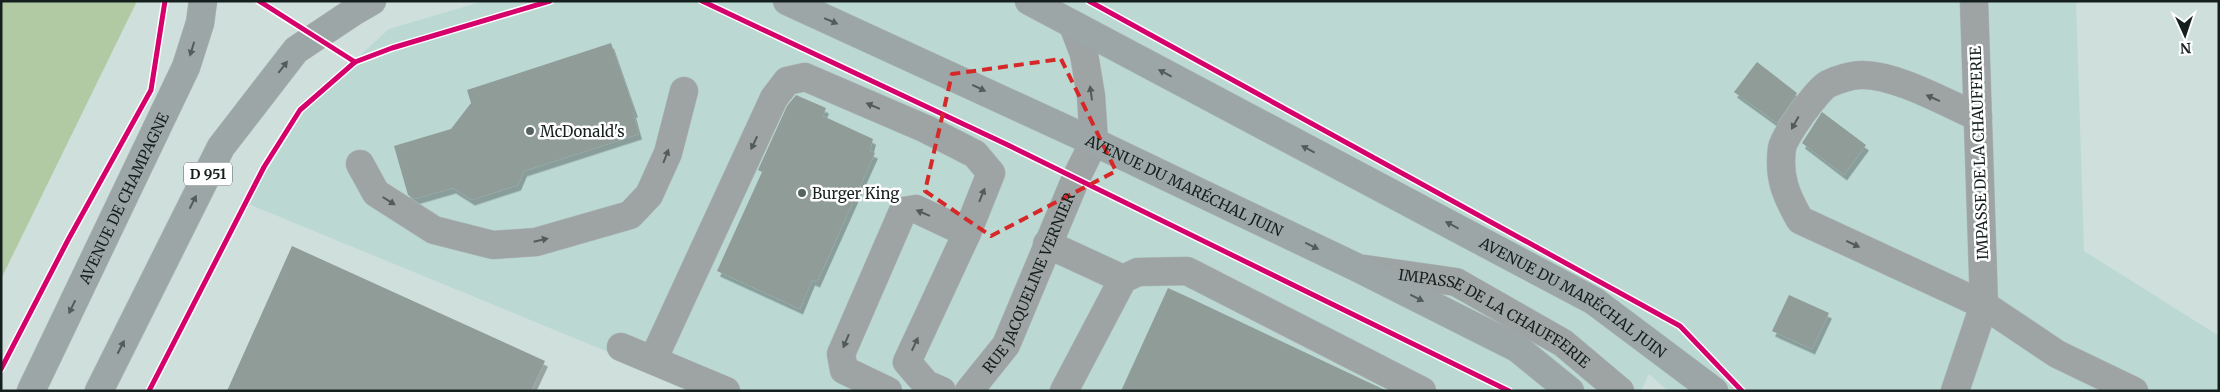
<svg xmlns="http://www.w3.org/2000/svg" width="2220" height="392" font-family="Merriweather,serif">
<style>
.built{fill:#bbd8d3}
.green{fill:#b1caa3}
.building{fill:#909c98;filter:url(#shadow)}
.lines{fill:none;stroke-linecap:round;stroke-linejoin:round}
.minor-casing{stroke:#aebbb9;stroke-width:29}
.major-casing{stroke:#aebbb9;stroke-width:29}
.minor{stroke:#9ea4a4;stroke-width:28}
.major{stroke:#9ca6a6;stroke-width:28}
.cycleway-casing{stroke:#fff;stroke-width:8}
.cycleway{stroke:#d6006c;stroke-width:5}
.oneway{fill:#525c5b}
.oneway2{fill:#535b5a}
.marked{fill:none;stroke:#d62828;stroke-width:4;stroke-dasharray:10 6;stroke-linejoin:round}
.poi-dot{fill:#566360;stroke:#fff;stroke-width:2}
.labels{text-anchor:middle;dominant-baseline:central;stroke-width:5;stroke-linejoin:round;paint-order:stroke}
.shield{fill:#fff;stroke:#5b6362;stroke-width:1}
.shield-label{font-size:14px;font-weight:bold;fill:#15201e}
.poi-label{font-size:15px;fill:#15201e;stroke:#fff;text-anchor:start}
.street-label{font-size:15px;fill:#15201e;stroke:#fff}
</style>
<defs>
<filter id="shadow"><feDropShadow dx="3" dy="5.5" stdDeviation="0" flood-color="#0004"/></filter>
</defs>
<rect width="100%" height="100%" fill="#cedfdc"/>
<!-- built -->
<polygon class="built" points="484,1 2076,1 2084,251 2219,336 2219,391 1668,391 1649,374 1641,391 703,391 246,203 300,110 389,29"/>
<!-- green -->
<polygon class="green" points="1,1 137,1 1,279"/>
<!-- building -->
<g class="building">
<polygon points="611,43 635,112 633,112 639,134 524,171 518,185 472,200 453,188 415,199 408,195 394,146 451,129 471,103 467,90"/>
<polygon points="1757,62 1797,93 1777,123 1734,92"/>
<polygon points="796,95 826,108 823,116 873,139 870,151 875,153 817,282 812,280 800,309 717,271 762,172 758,170 787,106"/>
<polygon points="1822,112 1866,145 1844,175 1802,143"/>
<polygon points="292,246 545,361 531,391 227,391"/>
<polygon points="1168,288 1190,298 1387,391 1121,391"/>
<polygon points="1789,295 1829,313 1812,349 1772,331"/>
</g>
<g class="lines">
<defs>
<g id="minor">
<path d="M 1978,117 C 1946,103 1895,74 1861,75 C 1852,75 1836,80 1828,84 C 1817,90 1784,136 1782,148 C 1778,178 1786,195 1800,220 L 1984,305 L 2057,354 L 2134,391"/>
<polyline points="360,164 376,193 434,230 493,245 536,242 630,215 649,195 668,153 684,91"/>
<polyline points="1047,244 1123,279"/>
<path id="s1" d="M 1365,269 L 1456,282 L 1563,343 L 1620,391"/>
<polyline points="621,347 726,391"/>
<polyline points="653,360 774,98 787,81 805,77 926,129 975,154 991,173 967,233 907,362 926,384 942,391"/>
<polyline points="888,391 844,370 841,354 903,211 916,209 967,233"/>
<path id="s2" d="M 969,391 L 1006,345 L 1076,178 L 1094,142 L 1091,96 L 1084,54 L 1073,25"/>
<polyline points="1064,391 1123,279 1138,272 1187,271 1422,391"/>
<polyline points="1955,391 1984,305 1974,1"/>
</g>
<g id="major">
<path id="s3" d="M 787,1 L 1094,142 L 1358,268 L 1517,348 L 1570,391"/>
<path id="s4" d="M 1029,1 L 1594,301 L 1714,391"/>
<path id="s5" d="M 31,391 L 186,67 L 200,23 L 203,1"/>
<polyline points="99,391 221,147 296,50 353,12 372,1"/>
</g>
</defs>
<!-- minor casing -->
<use href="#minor" class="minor-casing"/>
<!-- major casing -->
<use href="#major" class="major-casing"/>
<!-- minor -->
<use href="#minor" class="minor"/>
<!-- major -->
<use href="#major" class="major"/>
<defs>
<g id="cycleway">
<polyline points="259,1 355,62"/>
<polyline points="702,1 1010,146 1509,391"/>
<polyline points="1089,1 1680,326 1742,391"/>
<polyline points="1,369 68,240 151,90 165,1"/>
<polyline points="149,391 264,167 300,110 355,62 392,48 550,1"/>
</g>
</defs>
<!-- cycleway casing -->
<use href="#cycleway" class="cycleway-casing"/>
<!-- cycleway -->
<use href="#cycleway" class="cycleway"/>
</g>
<!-- one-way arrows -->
<defs><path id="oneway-solid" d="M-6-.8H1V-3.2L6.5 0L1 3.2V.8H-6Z" transform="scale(1.25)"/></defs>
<g class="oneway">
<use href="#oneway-solid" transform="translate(831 21) rotate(23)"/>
<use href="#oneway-solid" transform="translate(192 49) rotate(107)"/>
<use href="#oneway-solid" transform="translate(283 67) rotate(-52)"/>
<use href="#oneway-solid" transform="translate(1165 73) rotate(-152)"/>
<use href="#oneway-solid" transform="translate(979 88) rotate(25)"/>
<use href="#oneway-solid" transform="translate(1308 149) rotate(-152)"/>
<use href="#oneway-solid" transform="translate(193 202) rotate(-63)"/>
<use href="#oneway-solid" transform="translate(1452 225) rotate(-152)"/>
<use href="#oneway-solid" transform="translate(1312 246) rotate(26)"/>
<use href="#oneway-solid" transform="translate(1417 298) rotate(27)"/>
<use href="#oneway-solid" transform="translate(72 307) rotate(116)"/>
<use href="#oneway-solid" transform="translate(121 347) rotate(-63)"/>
</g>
<g class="oneway2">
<use href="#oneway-solid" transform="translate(1091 93) rotate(-98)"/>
<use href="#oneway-solid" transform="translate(1933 98) rotate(-156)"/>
<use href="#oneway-solid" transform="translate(873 106) rotate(-157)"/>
<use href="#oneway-solid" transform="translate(1795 123) rotate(119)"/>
<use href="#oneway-solid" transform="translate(754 143) rotate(115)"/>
<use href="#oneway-solid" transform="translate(666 156) rotate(-69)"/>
<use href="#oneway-solid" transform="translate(982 195) rotate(-68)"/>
<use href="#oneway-solid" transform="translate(389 201) rotate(32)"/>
<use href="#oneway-solid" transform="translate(923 213) rotate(-157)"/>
<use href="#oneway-solid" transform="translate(541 240) rotate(-13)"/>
<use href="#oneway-solid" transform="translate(1853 244) rotate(25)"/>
<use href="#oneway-solid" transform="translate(846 341) rotate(113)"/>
<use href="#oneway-solid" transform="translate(915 344) rotate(-65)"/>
</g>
<!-- marked area -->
<path class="marked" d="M 1061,59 L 1116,171 L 991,236 L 925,191 L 952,74 Z"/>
<!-- markers -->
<g class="poi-dot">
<circle cx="530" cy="131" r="5"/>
<circle cx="802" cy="193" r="5"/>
</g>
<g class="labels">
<!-- shield labels -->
<rect class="shield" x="184" y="162.5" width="48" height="23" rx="4"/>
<g class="shield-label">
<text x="208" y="174">D 951</text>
</g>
<!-- poi labels -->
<g class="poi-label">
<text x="540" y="131">McDonald's</text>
<text x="812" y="193">Burger King</text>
</g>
<!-- street labels -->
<g class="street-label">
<text transform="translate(1979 153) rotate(-92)">IMPASSE DE LA CHAUFFERIE</text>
<text stroke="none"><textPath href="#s3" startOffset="438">AVENUE DU MARÉCHAL JUIN</textPath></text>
<text stroke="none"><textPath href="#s5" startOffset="214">AVENUE DE CHAMPAGNE</textPath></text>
<text stroke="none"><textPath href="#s2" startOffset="125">RUE JACQUELINE VERNIER</textPath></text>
<text stroke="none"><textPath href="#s4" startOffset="620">AVENUE DU MARÉCHAL JUIN</textPath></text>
<text stroke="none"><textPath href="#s1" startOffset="141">IMPASSE DE LA CHAUFFERIE</textPath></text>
</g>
</g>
<!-- border -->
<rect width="2220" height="392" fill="none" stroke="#15201e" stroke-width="5"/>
<!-- north arrow -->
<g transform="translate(2185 35) rotate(177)" stroke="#ffffff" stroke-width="4" paint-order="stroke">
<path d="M0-4L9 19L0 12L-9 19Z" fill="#15201e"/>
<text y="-8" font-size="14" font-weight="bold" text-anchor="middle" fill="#15201e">N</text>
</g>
</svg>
